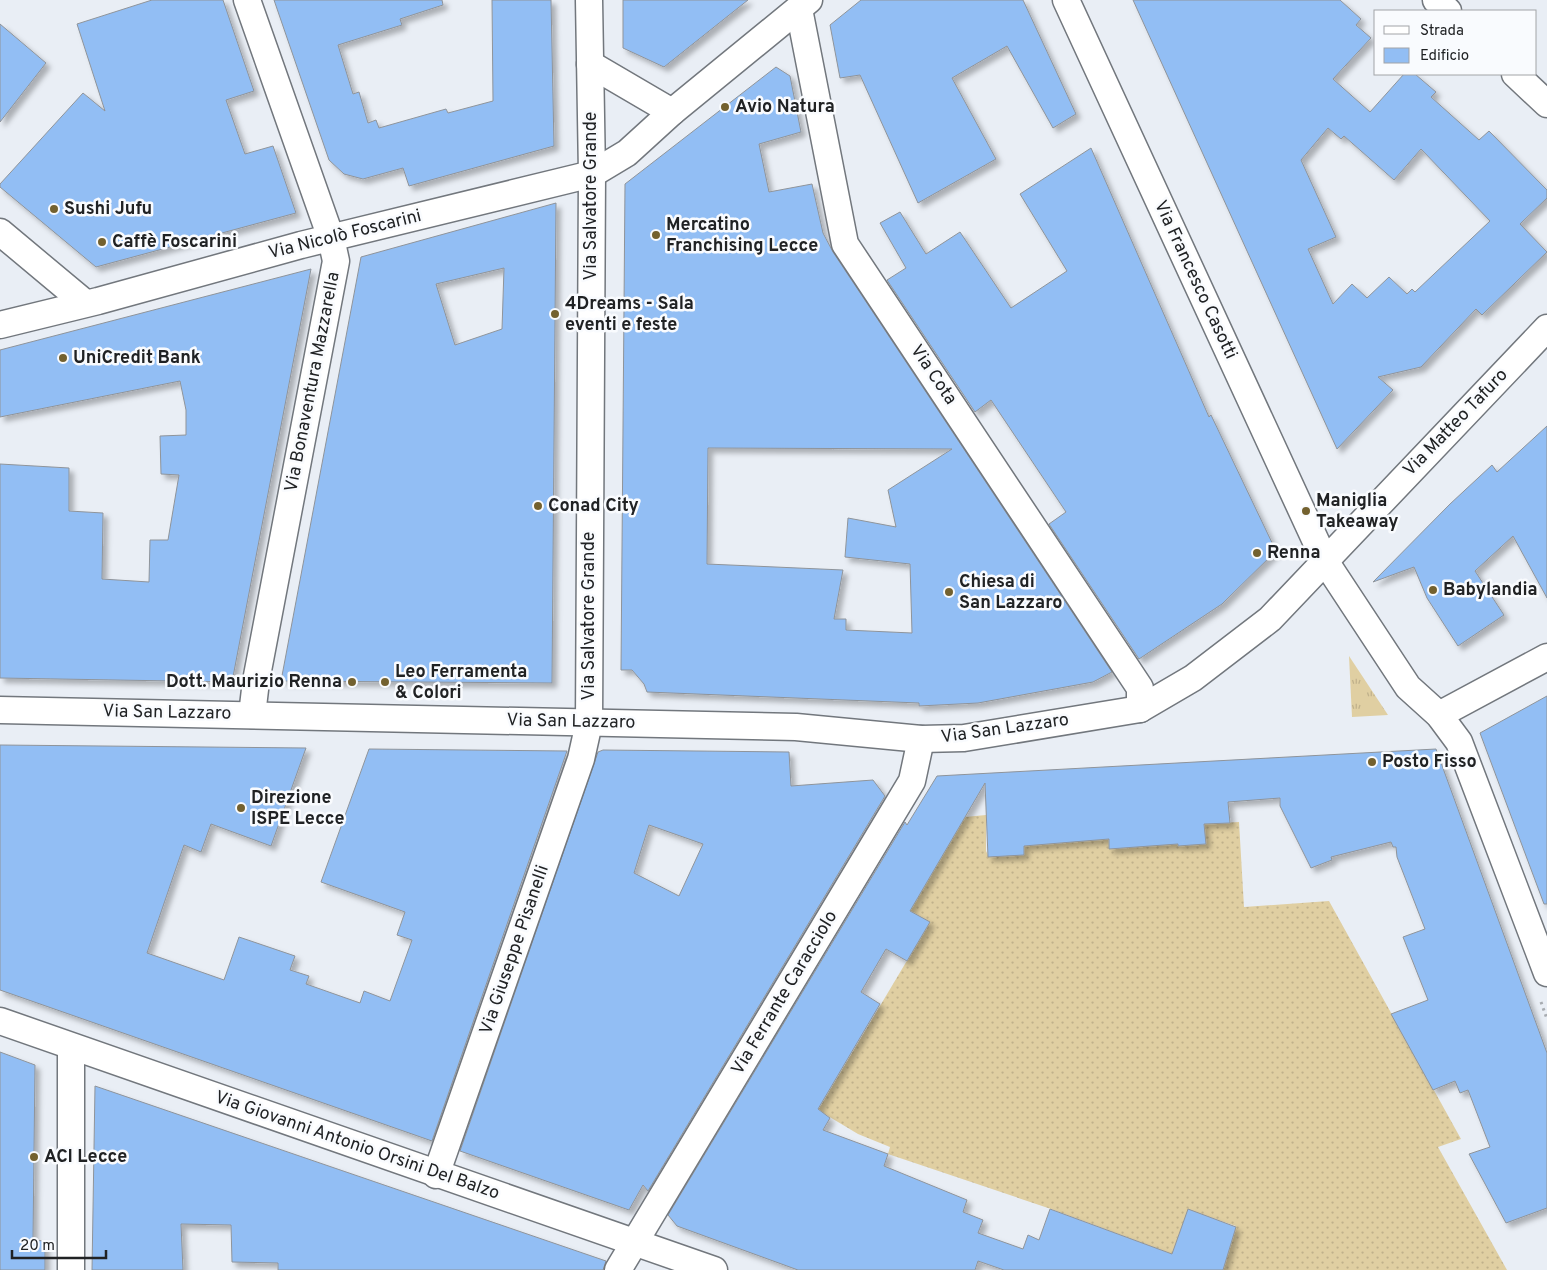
<svg xmlns="http://www.w3.org/2000/svg" width="1547" height="1270" font-family="Overpass,sans-serif">
<style>
.grass{fill:url(#grass-tufts)}
.garden{fill:url(#garden-dots)}
.building{fill:#92bef4;stroke:#8f949a;fill-rule:evenodd;filter:url(#shadow)}
.lines{fill:none;stroke-linecap:round;stroke-linejoin:round}
.street-casing{stroke:#72777d;stroke-width:29}
.path{stroke:#a8acb1;stroke-width:3;stroke-dasharray:2.5 4;stroke-linecap:butt}
.street{stroke:#fff;stroke-width:26}
.poi-dot{fill:#73612f;stroke:#f9fbfe;stroke-width:2}
.labels{text-anchor:middle;dominant-baseline:central;stroke-width:5;stroke-linejoin:round;paint-order:stroke}
.poi-label{font-size:18px;font-weight:bold;fill:#202224;stroke:#f9fbfe;text-anchor:start}
.street-label{font-size:18px;fill:#202224;stroke:#f9fbfe}
</style>
<defs>
<pattern id="grass-tufts" width="24" height="20" patternUnits="userSpaceOnUse" patternTransform="scale(1.25)"><rect width="24" height="20" fill="#e0cfa2"/><path d="M3 7l-1-3M5 7V3M7 7l1-3M15 17l-1-3M17 17v-4M19 17l1-3" fill="none" stroke="#c0b18b"/></pattern>
<pattern id="garden-dots" width="8" height="8" patternUnits="userSpaceOnUse" patternTransform="scale(1.25)"><rect width="8" height="8" fill="#e0cfa2"/><path d="M2 2h.1M6 6h.1" fill="none" stroke="#c0b18b" stroke-width="1.8" stroke-linecap="round"/></pattern>
<filter id="shadow"><feDropShadow dx="4.5" dy="4.5" stdDeviation="2.5" flood-color="#0004"/></filter>
</defs>
<rect width="100%" height="100%" fill="#e9eef5"/>
<!-- grass -->
<polygon class="grass" points="1349,656 1388,715 1352,717"/>
<!-- garden -->
<polygon class="garden" points="986,815 986,851 989,857 1013,847 1062,843 1082,818 1084,841 1109,839 1109,849 1134,847 1177,835 1178,846 1205,844 1204,824 1239,822 1244,907 1329,901 1461,1139 1438,1147 1507,1270 1223,1270 1236,1226 1188,1210 1172,1254 1051,1209 888,1154 890,1147 858,1134 818,1110 930,922 910,911 965,817"/>
<!-- building -->
<g class="building">
<polygon points="152,0 223,0 254,91 226,100 245,154 273,146 296,213 96,267 0,187 0,184 83,93 105,111 77,24"/>
<polygon points="274,0 442,0 443,5 400,19 402,25 338,45 353,94 359,92 368,123 376,120 379,128 446,109 448,113 493,101 492,0 551,0 554,146 409,186 403,168 363,179 344,174 329,160"/>
<polygon points="623,0 748,0 664,67 623,48"/>
<polygon points="861,0 1023,0 1076,114 1053,128 1007,46 952,78 996,159 918,203 860,75 840,78 830,25"/>
<path d="M 1133,0 L 1340,0 L 1361,19 L 1356,25 L 1371,38 L 1333,79 L 1370,112 L 1404,74 L 1415,74 L 1436,92 L 1431,97 L 1479,140 L 1489,131 L 1547,190 L 1547,198 L 1520,224 L 1547,252 L 1482,315 L 1476,309 L 1421,367 L 1378,377 L 1393,390 L 1337,449 ZM 1328,128 L 1341,139 L 1344,136 L 1394,180 L 1421,149 L 1490,221 L 1415,292 L 1412,289 L 1407,294 L 1389,277 L 1367,298 L 1352,284 L 1333,304 L 1308,249 L 1336,237 L 1301,160 Z"/>
<polygon points="0,24 46,63 0,122"/>
<path d="M 776,67 L 790,76 L 801,132 L 759,144 L 769,192 L 812,184 L 823,233 L 833,252 L 1112,672 L 1093,682 L 978,703 L 919,706 L 919,703 L 647,692 L 644,684 L 632,670 L 621,670 L 625,184 ZM 708,448 L 952,449 L 888,490 L 896,527 L 848,518 L 845,557 L 910,564 L 912,633 L 846,630 L 846,619 L 834,619 L 843,570 L 707,564 Z"/>
<polygon points="1091,148 1209,417 1211,415 1276,551 1222,604 1139,659 1049,524 1066,512 991,400 975,412 887,280 906,268 880,223 900,212 926,254 960,232 1011,308 1067,271 1020,194"/>
<path d="M 556,203 L 552,683 L 281,681 L 361,257 ZM 504,268 L 502,329 L 455,345 L 436,284 Z"/>
<polygon points="311,269 232,682 0,678 0,464 69,468 69,511 103,513 102,579 149,582 150,540 168,540 179,475 161,474 160,436 186,435 186,410 180,381 0,417 0,350"/>
<polygon points="1547,426 1547,598 1513,536 1475,571 1504,615 1458,646 1427,598 1414,567 1373,582 1450,504 1492,465 1497,472"/>
<polygon points="1547,696 1547,904 1544,904 1480,733"/>
<polygon points="0,745 306,748 271,846 211,824 201,852 184,845 147,953 224,980 239,937 295,956 290,970 309,976 306,984 360,1003 364,991 390,1001 412,940 397,935 405,912 321,882 369,749 567,751 432,1141 0,990"/>
<polygon points="1436,749 1547,1053 1547,1208 1506,1223 1469,1154 1490,1147 1468,1090 1460,1093 1455,1081 1433,1090 1391,1014 1428,1000 1403,937 1425,929 1397,857 1396,847 1393,847 1391,842 1331,857 1332,860 1311,868 1280,806 1280,798 1228,802 1230,823 1204,824 1206,844 1178,846 1178,844 1109,849 1109,839 1024,846 1024,855 988,857 985,783 910,911 930,922 907,961 886,949 861,992 880,1004 818,1109 830,1118 823,1130 888,1154 884,1166 967,1200 963,1212 983,1220 978,1233 1023,1249 1028,1235 1039,1240 1050,1209 1172,1254 1188,1209 1236,1227 1223,1270 1004,1270 978,1261 975,1270 798,1270 677,1226 668,1215 905,822 907,825 937,776"/>
<path d="M 603,750 L 789,752 L 791,786 L 873,780 L 885,796 L 648,1191 L 643,1185 L 629,1210 L 460,1151 L 598,752 ZM 649,825 L 703,844 L 679,896 L 634,873 Z"/>
<polygon points="0,1052 35,1065 33,1240 45,1241 45,1270 0,1270"/>
<polygon points="95,1086 606,1261 603,1270 278,1270 278,1263 232,1262 231,1225 181,1224 183,1270 92,1270"/>
</g>
<g class="lines">
<defs>
<g id="street">
<polyline points="247,0 331,238 336,261 256,681 252,715"/>
<polyline points="1066,0 1325,561 1408,687 1439,715 1459,742 1547,973"/>
<polyline points="1436,0 1448,11"/>
<polyline points="799,9 845,244 1140,688 1140,709"/>
<polyline points="590,64 672,112"/>
<polyline points="1515,74 1547,104"/>
<polyline points="0,232 85,303"/>
<polyline points="0,325 98,301 301,245 592,174 627,153 672,112 809,0"/>
<polyline points="0,710 796,727 921,739 964,738 1140,709 1193,678 1270,619 1547,328"/>
<polyline points="1439,715 1547,657"/>
<polyline points="0,1021 714,1270"/>
<polyline points="436,1175 581,759 589,723 592,174 589,0"/>
<polyline points="71,1270 71,1047"/>
<polyline points="618,1270 912,781 921,739"/>
</g>
</defs>
<!-- street casing -->
<use href="#street" class="street-casing"/>
<!-- path -->
<polyline class="path" points="1541,1002 1547,1019"/>
<!-- street -->
<use href="#street" class="street"/>
</g>
<!-- markers -->
<g class="poi-dot">
<circle cx="725" cy="107" r="5"/>
<circle cx="54" cy="209" r="5"/>
<circle cx="656" cy="235" r="5"/>
<circle cx="102" cy="242" r="5"/>
<circle cx="555" cy="314" r="5"/>
<circle cx="63" cy="358" r="5"/>
<circle cx="538" cy="506" r="5"/>
<circle cx="1306" cy="511" r="5"/>
<circle cx="1257" cy="553" r="5"/>
<circle cx="1433" cy="590" r="5"/>
<circle cx="949" cy="592" r="5"/>
<circle cx="352" cy="682" r="5"/>
<circle cx="385" cy="682" r="5"/>
<circle cx="1372" cy="762" r="5"/>
<circle cx="241" cy="808" r="5"/>
<circle cx="34" cy="1157" r="5"/>
</g>
<g class="labels">
<!-- poi labels -->
<g class="poi-label">
<text x="735" y="107">Avio Natura</text>
<text x="64" y="209">Sushi Jufu</text>
<text x="666" y="225">Mercatino<tspan x="666" dy="21">Franchising Lecce</tspan></text>
<text x="112" y="242">Caffè Foscarini</text>
<text x="565" y="304">4Dreams - Sala<tspan x="565" dy="21">eventi e feste</tspan></text>
<text x="73" y="358">UniCredit Bank</text>
<text x="1316" y="501">Maniglia<tspan x="1316" dy="21">Takeaway</tspan></text>
<text x="548" y="506">Conad City</text>
<text x="1267" y="553">Renna</text>
<text x="959" y="582">Chiesa di<tspan x="959" dy="21">San Lazzaro</tspan></text>
<text x="1443" y="590">Babylandia</text>
<text x="395" y="672">Leo Ferramenta<tspan x="395" dy="21">&amp; Colori</tspan></text>
<text x="342" y="682" text-anchor="end">Dott. Maurizio Renna</text>
<text x="1382" y="762">Posto Fisso</text>
<text x="251" y="798">Direzione<tspan x="251" dy="21">ISPE Lecce</tspan></text>
<text x="44" y="1157">ACI Lecce</text>
</g>
<!-- street labels -->
<g class="street-label">
<text transform="translate(591 196) rotate(-90)">Via Salvatore Grande</text>
<text transform="translate(345 235) rotate(-14)">Via Nicolò Foscarini</text>
<text transform="translate(1195 280) rotate(65)">Via Francesco Casotti</text>
<text transform="translate(933 375) rotate(56)">Via Cota</text>
<text transform="translate(313 382) rotate(-79)">Via Bonaventura Mazzarella</text>
<text transform="translate(1456 423) rotate(-46)">Via Matteo Tafuro</text>
<text transform="translate(589 616) rotate(-90)">Via Salvatore Grande</text>
<text transform="translate(167 713) rotate(1)">Via San Lazzaro</text>
<text transform="translate(571 722) rotate(1)">Via San Lazzaro</text>
<text transform="translate(1005 729) rotate(-8)">Via San Lazzaro</text>
<text transform="translate(515 950) rotate(-71)">Via Giuseppe Pisanelli</text>
<text transform="translate(785 993) rotate(-59)">Via Ferrante Caracciolo</text>
<text transform="translate(357 1146) rotate(19)">Via Giovanni Antonio Orsini Del Balzo</text>
</g>
</g>
<!-- legend -->
<rect x="1374" y="10" width="162" height="65" fill="#f9fbfe" stroke="#a2a4a7"/>
<rect x="1384" y="26" width="25" height="8" fill="#ffffff" stroke="#a2a4a7"/>
<text x="1420" y="35" font-size="15" fill="#202224">Strada</text>
<rect x="1384" y="48" width="25" height="15" fill="#92bef4" stroke="#a2a4a7"/>
<text x="1420" y="60" font-size="15" fill="#202224">Edificio</text>
<!-- scale -->
<path d="M12 1250v8h94v-8" fill="none" stroke="#202224" stroke-width="2.5"/>
<text x="20" y="1250" font-size="15" fill="#202224" stroke="#f9fbfe" stroke-width="4" paint-order="stroke">20 m</text>
</svg>
